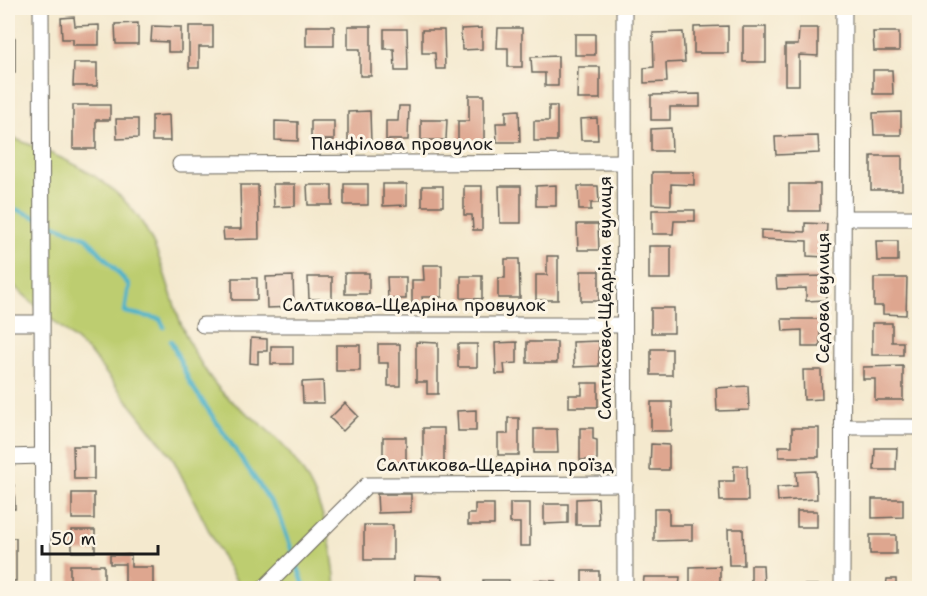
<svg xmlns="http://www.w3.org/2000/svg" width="927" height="596" font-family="'Shantell Sans',sans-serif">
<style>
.green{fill:#bdcd70;stroke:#6c7446;stroke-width:1.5}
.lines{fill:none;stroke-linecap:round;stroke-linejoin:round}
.stream{stroke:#4cb2cb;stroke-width:4.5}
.building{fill:#dea68f}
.minor-casing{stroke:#68645a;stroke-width:17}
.minor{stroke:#fff;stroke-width:15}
.labels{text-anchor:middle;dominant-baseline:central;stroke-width:6;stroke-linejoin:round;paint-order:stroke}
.street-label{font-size:18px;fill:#1c1c1c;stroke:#fcf5e5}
</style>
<rect width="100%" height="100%" fill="#fcf5e5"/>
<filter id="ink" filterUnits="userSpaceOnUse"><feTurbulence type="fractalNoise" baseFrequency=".0167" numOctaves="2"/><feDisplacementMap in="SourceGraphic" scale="12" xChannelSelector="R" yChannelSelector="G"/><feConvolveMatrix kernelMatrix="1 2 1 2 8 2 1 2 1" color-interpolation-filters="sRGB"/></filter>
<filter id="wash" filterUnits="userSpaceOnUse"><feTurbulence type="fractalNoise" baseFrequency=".008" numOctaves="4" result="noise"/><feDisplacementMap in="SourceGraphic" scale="24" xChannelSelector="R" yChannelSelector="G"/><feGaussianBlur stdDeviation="1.35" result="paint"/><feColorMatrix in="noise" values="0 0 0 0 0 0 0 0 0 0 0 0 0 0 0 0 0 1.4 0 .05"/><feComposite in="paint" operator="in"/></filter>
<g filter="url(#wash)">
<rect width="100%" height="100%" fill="#f4e9ce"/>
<!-- green -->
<path class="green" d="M 8,136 C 53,154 100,170 132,209 C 167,250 168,309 196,355 C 203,367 212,382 222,392 C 234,405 251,415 264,427 C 315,471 331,524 336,588 L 241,588 L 224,561 L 172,457 L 90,353 L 8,281 Z"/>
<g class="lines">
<!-- stream -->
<g class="stream">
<polyline points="8,206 87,238 129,285 125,312 160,319 164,327"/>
<polyline points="171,341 190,383 279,514 293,554"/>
<polyline points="296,562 305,588"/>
</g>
</g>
<g id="blocks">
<!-- building -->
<g class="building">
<polygon points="74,17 75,26 99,25 99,45 73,45 73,39 62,39 61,18"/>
<polygon points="138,23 138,44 116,44 115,24"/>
<polygon points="152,26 181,27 181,52 168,52 168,42 151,41"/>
<polygon points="189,26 213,26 213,47 199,47 199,68 189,68"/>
<rect x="306" y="26" width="28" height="20"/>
<polygon points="348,26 371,26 371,76 360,76 360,49 348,49"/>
<polygon points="728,26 728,53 694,53 694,27"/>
<rect x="743" y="27" width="23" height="35"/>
<polygon points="482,28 482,49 462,50 461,29"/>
<polygon points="498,28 522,28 522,67 508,67 508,48 497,48"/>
<polygon points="799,28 818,28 818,56 799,55 799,85 785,85 785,45 798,45"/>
<polygon points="384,29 407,29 408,71 395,71 394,49 384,49"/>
<polygon points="422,30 444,30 445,69 436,69 435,53 422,53"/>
<polygon points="683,32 685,62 666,63 667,82 644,83 644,68 654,67 653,33"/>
<polygon points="873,32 899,32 899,51 874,51"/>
<rect x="575" y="34" width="20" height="21"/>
<rect x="8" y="38" width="7" height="34"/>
<polygon points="558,56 558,86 545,86 545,73 532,73 531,57"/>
<polygon points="74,63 97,63 97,86 73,86"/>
<polygon points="578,67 600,67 600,99 577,99"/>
<polygon points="873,70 892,70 893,94 873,94"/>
<polygon points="8,82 11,82 10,96 8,96"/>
<polygon points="700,94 700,107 670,107 670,120 651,120 651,95"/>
<polygon points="469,95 484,95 484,142 458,142 458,121 469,121"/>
<polygon points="73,105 110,105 110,120 96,120 96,149 73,149"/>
<polygon points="399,106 409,106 408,140 386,140 386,121 398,121"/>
<polygon points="549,106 557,106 557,141 534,141 534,121 549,121"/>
<polygon points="519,110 520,142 497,142 496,123 506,123 506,111"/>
<polygon points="370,111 371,143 348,143 348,112"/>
<polygon points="901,112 901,135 874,135 873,113"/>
<polygon points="169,115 170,141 152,141 152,116"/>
<polygon points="597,118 598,140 581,140 580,119"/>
<polygon points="116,119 138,119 138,138 117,139"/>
<polygon points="421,120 447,120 446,140 421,140"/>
<polygon points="275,121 298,122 298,141 275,140"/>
<rect x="311" y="121" width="23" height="19"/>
<polygon points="671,128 672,151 651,151 651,129"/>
<polygon points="818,136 819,153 776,155 775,137"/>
<rect x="871" y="156" width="31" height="34"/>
<polygon points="652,172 694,172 694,185 671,184 671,205 652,204"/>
<polygon points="273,184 295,184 295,206 274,207"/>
<rect x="344" y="184" width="24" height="21"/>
<polygon points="383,184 407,184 407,205 383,206"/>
<rect x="789" y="184" width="31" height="27"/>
<polygon points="240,185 258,185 259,239 224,240 223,229 241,229"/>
<polygon points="307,185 332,185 332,205 308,205"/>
<polygon points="556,185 556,206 536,206 536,186"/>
<rect x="422" y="186" width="21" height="20"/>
<polygon points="464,186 482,186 482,230 473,230 472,215 464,215"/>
<polygon points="499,186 521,186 521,223 500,223"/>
<polygon points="578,186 598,186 599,203 591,203 591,210 579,210"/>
<polygon points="652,210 695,210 695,221 674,221 673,234 652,234"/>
<polygon points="805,223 827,224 825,257 807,256 807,241 761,239 761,230 805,232"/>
<polygon points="577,224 598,224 599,250 578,250"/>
<polygon points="876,241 898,241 898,261 877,261"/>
<rect x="649" y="246" width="22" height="33"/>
<polygon points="547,256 558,256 558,300 536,300 536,275 547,275"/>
<polygon points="505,259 519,259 520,298 498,298 498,278 505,278"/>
<polygon points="423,265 442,265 442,297 422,297 423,308 412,308 412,280 424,280"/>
<rect x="581" y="271" width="18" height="30"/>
<rect x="345" y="273" width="24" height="21"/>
<polygon points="293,276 294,307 267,308 266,277"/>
<polygon points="461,276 482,276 482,299 461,298"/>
<polygon points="826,276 826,300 806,301 806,288 777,289 776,277"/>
<polygon points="308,277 332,277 332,299 309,299"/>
<polygon points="387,277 406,277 406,299 388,299"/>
<rect x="232" y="278" width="25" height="22"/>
<polygon points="874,278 907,278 906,315 883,314 883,306 874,306"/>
<rect x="651" y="308" width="23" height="25"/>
<polygon points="782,319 820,319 820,347 802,347 802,330 783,331"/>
<polygon points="872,323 892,323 892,342 903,342 903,355 872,355"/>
<polygon points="251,338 267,339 267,351 258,351 258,364 250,363"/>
<polygon points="599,341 599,366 574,367 573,342"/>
<polygon points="416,342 438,343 438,394 427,394 427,382 416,382"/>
<polygon points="517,342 517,363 504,364 505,374 496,374 495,343"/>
<rect x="527" y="342" width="30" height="21"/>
<polygon points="378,344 400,344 400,386 388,386 388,363 378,363"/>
<rect x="458" y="344" width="19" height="23"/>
<rect x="336" y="345" width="24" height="26"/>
<rect x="271" y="346" width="22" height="18"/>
<rect x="651" y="349" width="21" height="26"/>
<polygon points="903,366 903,400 875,400 875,379 863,379 863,367"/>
<polygon points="803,370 821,370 822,399 804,400"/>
<polygon points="323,381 324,403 303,403 302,382"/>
<polygon points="582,383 598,383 598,407 569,407 569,395 582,395"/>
<polygon points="748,386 749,410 717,411 716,388"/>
<rect x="651" y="402" width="21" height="29"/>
<polygon points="345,403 358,416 343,431 330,418"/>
<polygon points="476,410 476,431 458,431 457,411"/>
<polygon points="508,418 519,418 519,455 498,455 498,434 508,434"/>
<rect x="423" y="428" width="21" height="38"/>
<polygon points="580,428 593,428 593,439 597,440 597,460 580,460"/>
<polygon points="792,428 819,428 819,457 779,457 779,446 792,446"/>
<polygon points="534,429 557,429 558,453 534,453"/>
<rect x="383" y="437" width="23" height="25"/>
<polygon points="651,444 669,445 669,470 650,470"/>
<polygon points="73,446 94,446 94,479 74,479"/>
<polygon points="875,448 897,448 896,470 874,470"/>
<polygon points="734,466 747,466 748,501 720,501 719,481 734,481"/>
<polygon points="816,471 817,499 778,501 777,487 797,486 796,472"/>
<polygon points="8,485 14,485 15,509 8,509"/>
<rect x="72" y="493" width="22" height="26"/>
<polygon points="377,494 411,494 411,512 378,513"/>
<polygon points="598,498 599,525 576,525 576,499"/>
<polygon points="872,499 903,499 903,517 872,518"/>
<polygon points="510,503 530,503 530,546 520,546 520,523 510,523"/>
<polygon points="475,504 494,504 494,525 468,525 468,514 475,514"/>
<polygon points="544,504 568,504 568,523 544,524"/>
<polygon points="654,509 669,509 669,525 692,525 692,540 654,541"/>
<rect x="797" y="511" width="20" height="16"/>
<rect x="364" y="525" width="29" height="35"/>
<polygon points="728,529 743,529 744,565 729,565"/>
<rect x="72" y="530" width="23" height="22"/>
<rect x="870" y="535" width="26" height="19"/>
<rect x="8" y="538" width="8" height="43"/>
<polygon points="110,555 131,555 131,567 153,567 153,588 125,588 125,564 110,564"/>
<polygon points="70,565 104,565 104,586 96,586 96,588 70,588"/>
<polygon points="751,565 763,565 764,588 751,588"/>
<polygon points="720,566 720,588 690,588 690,567"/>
<rect x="582" y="571" width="17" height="17"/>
<polygon points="415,575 443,576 443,588 414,588"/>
<polygon points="644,577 680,577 679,588 643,588"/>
<polygon points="887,579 896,579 896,588 886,588"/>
<rect x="483" y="580" width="26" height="8"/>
<polygon points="534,580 556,581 556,588 534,588"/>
<rect x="797" y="585" width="21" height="3"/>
</g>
</g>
</g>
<g filter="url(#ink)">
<use href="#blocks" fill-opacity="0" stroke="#68645a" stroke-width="1.5"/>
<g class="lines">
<defs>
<g id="minor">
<polyline points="41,8 43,588"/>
<polyline points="624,8 625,588"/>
<polyline points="180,164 624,162"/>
<polyline points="843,218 920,218"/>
<polyline points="8,323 41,323"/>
<polyline points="203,325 624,325"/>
<polyline points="842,427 920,427"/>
<polyline points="8,457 41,456"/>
<polyline points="264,588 367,485 625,484"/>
<polyline points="842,588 844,8"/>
</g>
</defs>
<!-- minor casing -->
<use href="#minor" class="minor-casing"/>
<!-- minor -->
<use href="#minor" class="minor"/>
</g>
</g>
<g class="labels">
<!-- street labels -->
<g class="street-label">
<text x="402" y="144">Панфілова провулок</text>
<text transform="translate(605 298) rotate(-90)">Салтикова-Щедріна вулиця</text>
<text transform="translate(823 298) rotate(-90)">Сєдова вулиця</text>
<text x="414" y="305">Салтикова-Щедріна провулок</text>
<text x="495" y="465">Салтикова-Щедріна проїзд</text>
</g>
</g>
<!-- margin -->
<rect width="927" height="596" fill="none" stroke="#fcf5e5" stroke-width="30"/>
<!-- scale -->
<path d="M42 545v9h116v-9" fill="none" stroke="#1c1c1c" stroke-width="3"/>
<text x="51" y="545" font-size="18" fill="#1c1c1c" stroke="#fcf5e5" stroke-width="4.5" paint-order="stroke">50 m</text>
</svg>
